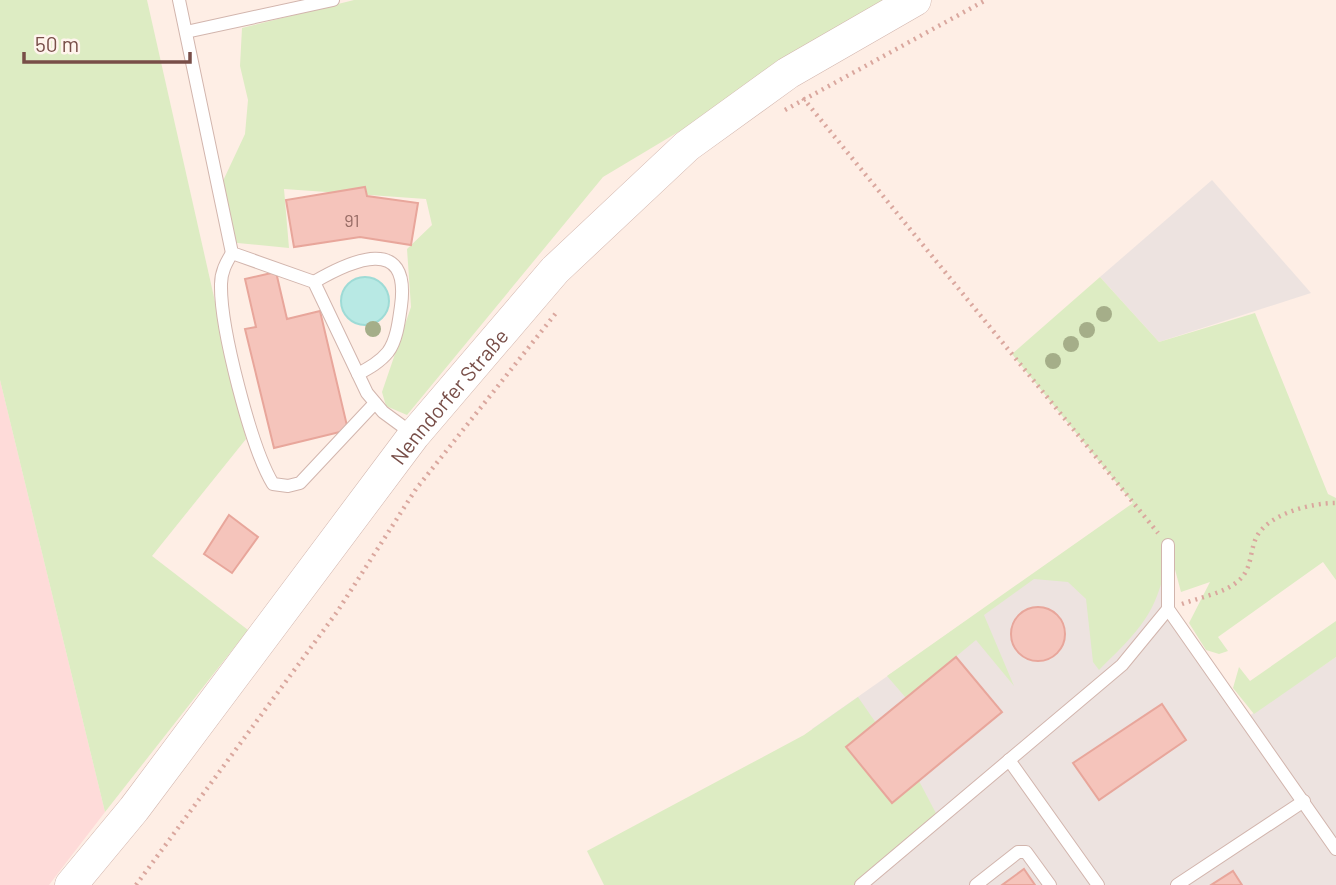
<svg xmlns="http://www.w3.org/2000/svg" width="1336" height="885" font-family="Barlow,sans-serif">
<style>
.commercial{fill:#fedbd9}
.industrial{fill:#ede3e0}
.green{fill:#ddecc3}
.water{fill:#b8e9e4;stroke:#9edbd6;stroke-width:2}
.building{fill:#f5c4bb;stroke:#e8a69b;stroke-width:2}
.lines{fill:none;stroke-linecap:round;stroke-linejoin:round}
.service-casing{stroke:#d2b5ad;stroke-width:14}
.tertiary-casing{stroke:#d2b5ad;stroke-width:33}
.path{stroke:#daa79e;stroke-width:4.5;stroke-dasharray:2 5;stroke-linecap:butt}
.service{stroke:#fff;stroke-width:12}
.tertiary{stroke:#fff;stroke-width:32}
.tree{fill:#a5ae89}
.labels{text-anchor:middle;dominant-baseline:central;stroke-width:5;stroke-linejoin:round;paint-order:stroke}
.number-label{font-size:18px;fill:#976c65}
.street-label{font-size:21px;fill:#784e48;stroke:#fff4ed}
</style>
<rect width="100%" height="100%" fill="#feeee5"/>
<!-- commercial -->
<polygon class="commercial" points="0,380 105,812 49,885 0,885"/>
<!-- industrial -->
<g class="industrial">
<polygon points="1212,180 1311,293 1159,342 1100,277"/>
<polygon points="1134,503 1168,545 1168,609 1246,718 1336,657 1336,885 861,885 812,729"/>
</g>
<!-- green -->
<g class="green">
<polygon points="0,0 147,0 246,439 152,556 248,630 105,812 0,380"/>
<polygon points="354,0 888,0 750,89 603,177 407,415 386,406 382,392 411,307 407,249 432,225 426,199 284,189 289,248 227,242 222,234 220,219 222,183 245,134 248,100 240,66 242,28"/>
<path d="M 1100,277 L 1159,342 L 1255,313 L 1328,494 L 1336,498 L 1336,580 L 1323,562 L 1218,637 L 1228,651 L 1219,654 L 1206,650 L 1189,623 L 1210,582 L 1181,592 L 1169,547 C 1159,611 1144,626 1099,670 L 1093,662 L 1086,599 L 1068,582 L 1034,579 L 984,615 L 1014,686 L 976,640 L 906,698 L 887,676 L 1133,503 L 1012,354 Z"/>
<polygon points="1336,621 1336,657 1254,714 1233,688 1239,667 1250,681"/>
<polygon points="858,697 876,723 846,748 892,803 919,781 939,819 861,885 604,885 587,851 804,735"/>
</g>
<!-- water -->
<circle class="water" cx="365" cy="301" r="24"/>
<!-- building -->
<g class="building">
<polygon points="365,187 367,196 418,203 411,245 360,237 294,247 286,200"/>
<polygon points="276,272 287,319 320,311 348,430 274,448 245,329 256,327 245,279"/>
<polygon points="229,515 258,537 232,573 204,554"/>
<circle cx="1038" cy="634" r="27"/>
<polygon points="956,657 1002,712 892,803 846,747"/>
<polygon points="1162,704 1186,740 1099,800 1073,763"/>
<polygon points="1024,869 1035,885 1002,885"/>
<polygon points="1233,871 1242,885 1211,885"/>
</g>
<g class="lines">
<defs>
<g id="service">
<polyline points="179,0 232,253 314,282 367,393 383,412 413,434"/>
<polyline points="186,32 333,0"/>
<path d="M 232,253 C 226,263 221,272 221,284 C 220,327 251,448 273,484 L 288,486 L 300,483 L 375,403"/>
<path d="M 314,282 C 350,261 411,233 401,306 C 399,320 397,340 388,352 C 380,362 369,368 358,374"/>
<polyline points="1168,609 1336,849"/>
<polyline points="1009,760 1098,885"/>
<polyline points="861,885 1122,665 1168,609 1168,545"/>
<polyline points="976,885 1018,852 1026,852 1050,885"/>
<polyline points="1177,885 1304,801"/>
</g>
<g id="tertiary">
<path id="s1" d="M 71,885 L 134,809 L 414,435 L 555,270 L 687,146 L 788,73 L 915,0"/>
</g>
</defs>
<!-- service casing -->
<use href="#service" class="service-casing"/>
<!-- tertiary casing -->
<use href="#tertiary" class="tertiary-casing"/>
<!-- path -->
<g class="path">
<polyline points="803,98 1158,533"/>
<polyline points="785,110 986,0"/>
<path d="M 1182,604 C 1198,598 1225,593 1238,581 C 1253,569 1249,551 1257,536 C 1270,513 1312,503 1336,503"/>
<polyline points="136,885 337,612 416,489 556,313"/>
</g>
<!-- service -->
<use href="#service" class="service"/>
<!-- tertiary -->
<use href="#tertiary" class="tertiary"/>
</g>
<!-- trees -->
<g class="tree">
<circle cx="1104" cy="314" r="8"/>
<circle cx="373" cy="329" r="8"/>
<circle cx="1087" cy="330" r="8"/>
<circle cx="1071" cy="344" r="8"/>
<circle cx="1053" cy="361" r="8"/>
</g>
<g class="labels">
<!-- number labels -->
<g class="number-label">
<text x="352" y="220">91</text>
</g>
<!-- street labels -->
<g class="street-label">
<text stroke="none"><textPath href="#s1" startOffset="618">Nenndorfer Straße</textPath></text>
</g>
</g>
<!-- scale -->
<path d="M24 52v10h166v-10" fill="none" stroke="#784e48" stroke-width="3.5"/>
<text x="35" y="52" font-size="21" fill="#784e48" stroke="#fff4ed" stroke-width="5" paint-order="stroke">50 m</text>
</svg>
